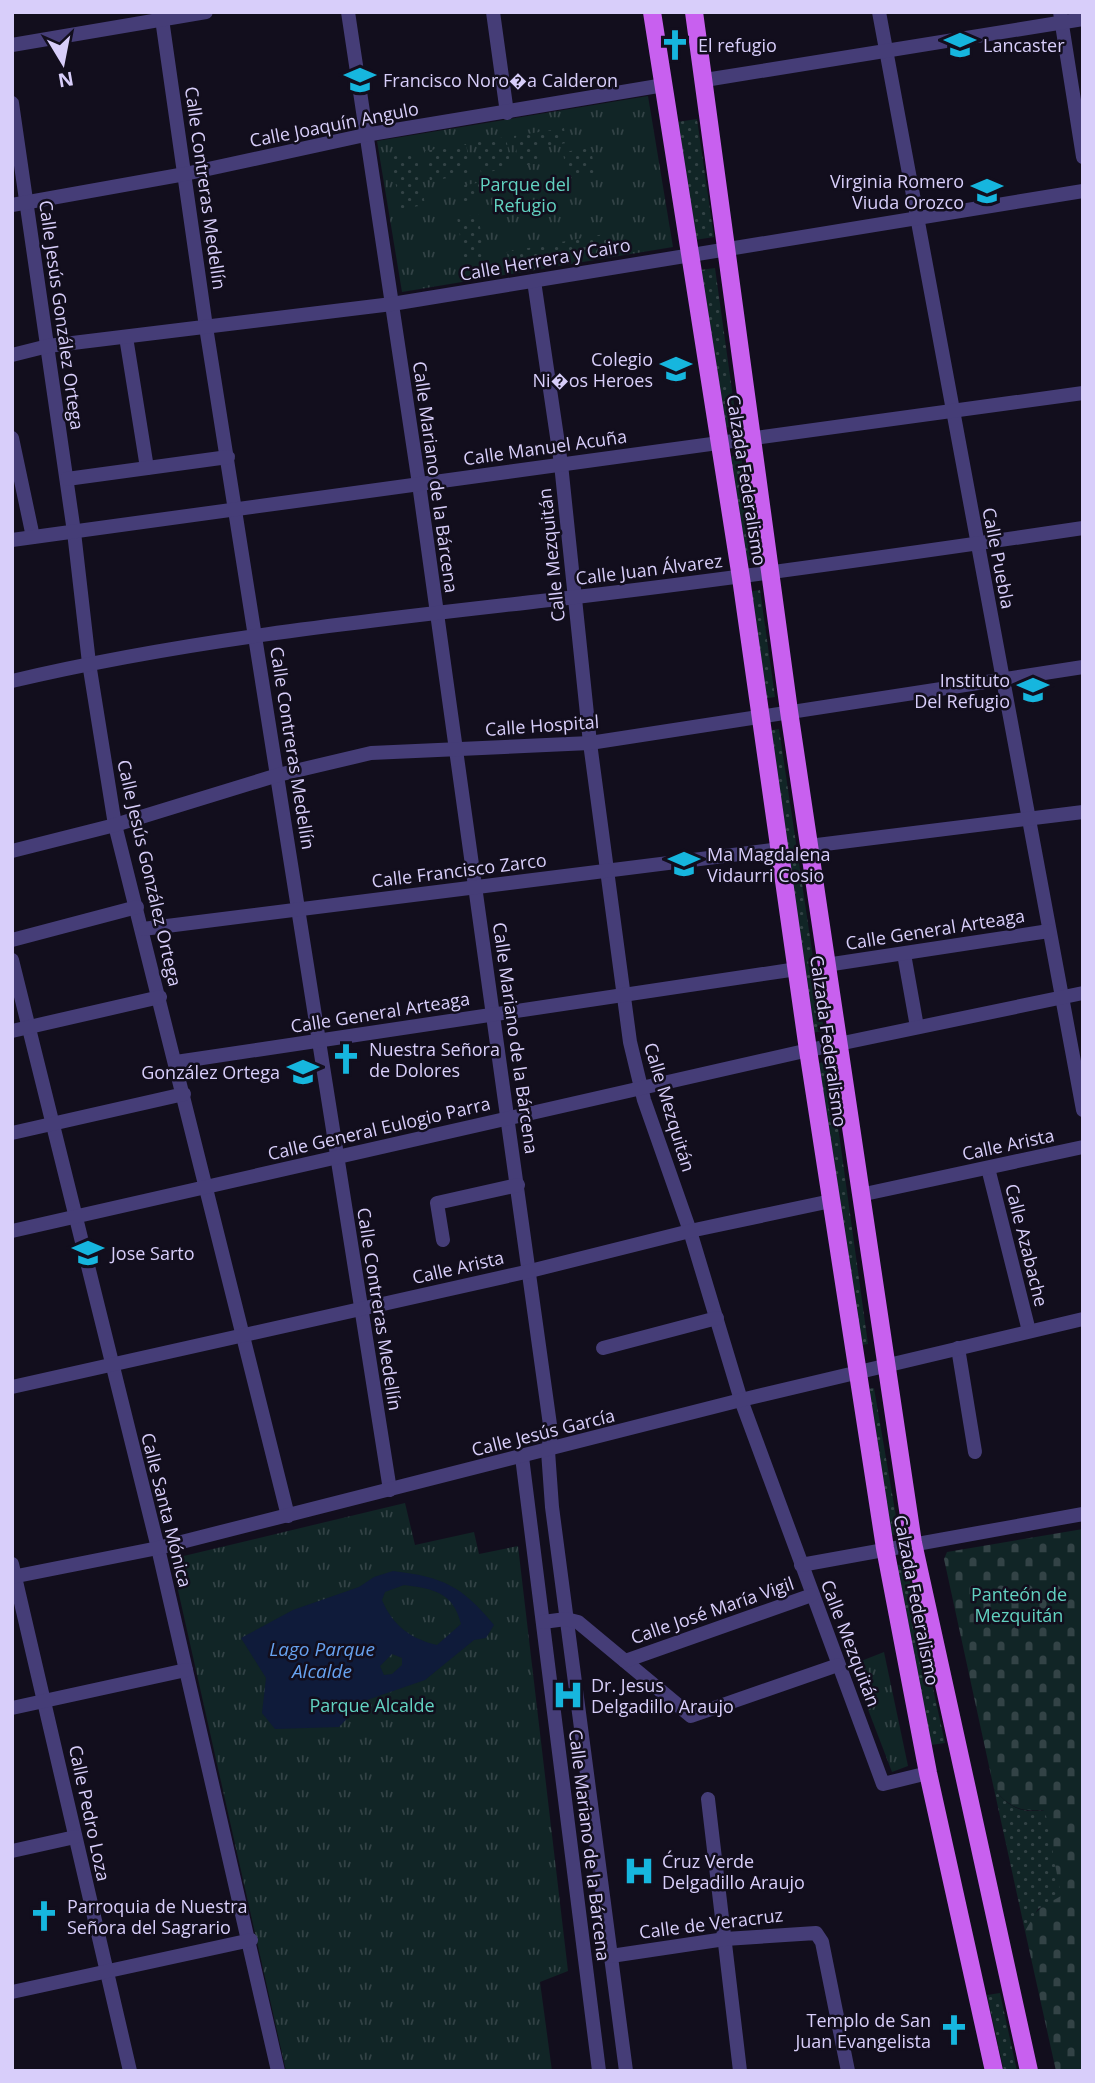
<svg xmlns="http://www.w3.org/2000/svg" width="1095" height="2083" font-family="'Open Sans',sans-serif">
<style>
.cemetery{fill:url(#cemetery-stones)}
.park{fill:url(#park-tufts)}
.garden{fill:url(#garden-dots)}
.water{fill:#0f1b3a;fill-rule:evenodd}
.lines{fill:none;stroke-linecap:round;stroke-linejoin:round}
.minor{stroke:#453d77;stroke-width:14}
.major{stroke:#c860ef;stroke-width:18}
.labels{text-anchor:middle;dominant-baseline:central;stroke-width:5;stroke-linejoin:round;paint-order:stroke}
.poi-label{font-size:18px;fill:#d8cefa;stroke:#120e1d;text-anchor:start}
.street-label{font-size:18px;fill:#d8cefa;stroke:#120e1d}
.park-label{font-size:18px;fill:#62d2c1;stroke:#120e1d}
.water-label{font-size:19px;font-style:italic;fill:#67a2f0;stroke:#120e1d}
</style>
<defs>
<pattern id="cemetery-stones" width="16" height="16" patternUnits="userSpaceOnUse" patternTransform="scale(1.75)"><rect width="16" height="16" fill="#112526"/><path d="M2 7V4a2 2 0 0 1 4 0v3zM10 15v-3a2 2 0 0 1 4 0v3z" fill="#334346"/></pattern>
<pattern id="park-tufts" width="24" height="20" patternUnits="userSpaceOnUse" patternTransform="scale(1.75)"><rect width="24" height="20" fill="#112526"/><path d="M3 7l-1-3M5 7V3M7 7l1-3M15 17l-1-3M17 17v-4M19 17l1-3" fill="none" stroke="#334346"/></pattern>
<pattern id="garden-dots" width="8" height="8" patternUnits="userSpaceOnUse" patternTransform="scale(1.75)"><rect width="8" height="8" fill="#112526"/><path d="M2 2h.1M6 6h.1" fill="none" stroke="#334346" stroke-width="1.8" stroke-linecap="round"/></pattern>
</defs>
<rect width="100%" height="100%" fill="#120e1d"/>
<!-- cemetery -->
<path class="cemetery" d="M 1083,1529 L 1083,2071 L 1056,2071 L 1025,1931 L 1029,1920 L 1047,1901 L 1045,1810 C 1021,1812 1010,1808 994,1789 L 944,1559 L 947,1552 Z"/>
<!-- park -->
<g class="park">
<polygon points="648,96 673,247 402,292 377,141"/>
<polygon points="405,1503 415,1545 474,1532 479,1554 518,1546 568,1971 540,1982 552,2071 286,2071 171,1559"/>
<polygon points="884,1652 908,1766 892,1772 851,1665"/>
</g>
<!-- garden -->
<g class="garden">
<polygon points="697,119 714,237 695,240 677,122"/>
<polygon points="564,128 566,143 539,148 542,163 519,166 514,136"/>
<polygon points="506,137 511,168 481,173 476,142"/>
<polygon points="466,144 471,174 430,181 425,151"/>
<polygon points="591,148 595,174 567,179 563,152"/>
<polygon points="416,152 425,205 400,209 391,157"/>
<polygon points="482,182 485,196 476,197 477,203 464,205 461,186"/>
<polygon points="478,214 485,258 464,262 457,217"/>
<polygon points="610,233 613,247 509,266 507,252"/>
<polygon points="715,268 737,426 722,428 700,270"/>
<polygon points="741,455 756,559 742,561 727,457"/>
<polygon points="760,590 775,697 762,699 746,592"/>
<polygon points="779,729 824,1031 810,1033 766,731"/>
<polygon points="829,1061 868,1344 862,1345 814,1064"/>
<polygon points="874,1388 899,1534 886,1536 861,1390"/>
<polygon points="906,1564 945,1743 931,1745 891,1566"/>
<path d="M 994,1789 C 1009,1807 1021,1814 1045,1810 L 1061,1896 L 1038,1909 L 1025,1931 Z"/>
<polygon points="1000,1993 1017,2071 1004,2071 987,1995"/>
</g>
<!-- water -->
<path class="water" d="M 393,1571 C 443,1577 462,1586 494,1625 L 486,1638 L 474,1640 L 425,1680 L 364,1701 L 339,1727 L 275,1729 L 262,1713 L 266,1678 L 241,1638 L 293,1610 L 359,1587 L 374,1577 ZM 404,1585 C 434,1589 453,1592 461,1624 L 437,1645 C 411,1639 393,1626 382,1600 L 385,1592 ZM 392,1654 L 402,1658 L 402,1665 L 392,1674 L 384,1675 L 380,1666 Z"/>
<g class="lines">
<!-- minor -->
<g class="minor">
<polyline points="161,12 206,327 390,1490"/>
<polyline points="348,12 419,484 551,1432 548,1451 552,1507 626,2071"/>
<polyline points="493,12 507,113"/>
<polyline points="879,12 1083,1110"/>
<polyline points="1060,12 1083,157"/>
<polyline points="12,45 206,12"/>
<polyline points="705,80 1083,19"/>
<polyline points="12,103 74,532 89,663 115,825 288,1516"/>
<polyline points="12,205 185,174 365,135 664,85"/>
<polyline points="534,281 561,464 590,743 630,1042 644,1100 690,1231 741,1400 883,1784 928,1773"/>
<polyline points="126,337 147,468"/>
<polyline points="12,355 48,346 392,304 1083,191"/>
<polyline points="12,438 33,537"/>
<polyline points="67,479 228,457"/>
<polyline points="12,540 1083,393"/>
<path d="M 12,681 C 198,637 387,619 576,597 C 746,577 914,553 1083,528"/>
<polyline points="809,846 1083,812"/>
<polyline points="12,851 115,825 278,775 371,753 590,743 1083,667"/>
<polyline points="143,929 780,849"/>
<polyline points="12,940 137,907"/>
<polyline points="904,954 917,1027"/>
<polyline points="12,960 158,1548 278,2071"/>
<polyline points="826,965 1049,931"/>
<polyline points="12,1031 160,997"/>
<polyline points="176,1062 797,969"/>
<polyline points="12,1133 184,1094"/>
<polyline points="988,1168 1029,1331"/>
<polyline points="860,1195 1083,1147"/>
<polyline points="12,1231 800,1052 1083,993"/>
<polyline points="443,1240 437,1203 518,1185"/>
<polyline points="603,1348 717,1318"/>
<polyline points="958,1348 975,1452"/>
<polyline points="12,1387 530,1271 690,1231 831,1201"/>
<polyline points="522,1457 599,2071"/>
<polyline points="12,1564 130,2071"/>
<polyline points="801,1565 1083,1514"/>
<polyline points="12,1577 158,1548 741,1400 1083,1319"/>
<polyline points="543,1622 566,1619 578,1622 691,1716 838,1665"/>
<polyline points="625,1661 812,1595"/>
<polyline points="12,1708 186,1670"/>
<polyline points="708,1799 740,2071"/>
<polyline points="12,1851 75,1837"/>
<polyline points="611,1956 725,1939 816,1933 822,1942 848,2071"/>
<polyline points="12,1992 251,1940"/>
</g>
<!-- major -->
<g class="major">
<polyline points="652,12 741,578 808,1050 885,1548 928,1773 994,2071"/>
<polyline points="694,12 789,711 913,1543 1029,2071"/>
</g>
</g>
<!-- icons -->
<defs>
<symbol id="church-bare" viewBox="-9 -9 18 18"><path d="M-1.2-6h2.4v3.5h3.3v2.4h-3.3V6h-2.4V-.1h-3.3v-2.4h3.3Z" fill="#16b6de" stroke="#120e1d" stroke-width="2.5" paint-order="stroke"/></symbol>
<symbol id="school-bare" viewBox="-9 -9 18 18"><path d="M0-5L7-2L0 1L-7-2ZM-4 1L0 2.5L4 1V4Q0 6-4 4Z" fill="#16b6de" stroke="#120e1d" stroke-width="2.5" paint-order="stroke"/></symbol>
<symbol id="hospital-bare" viewBox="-9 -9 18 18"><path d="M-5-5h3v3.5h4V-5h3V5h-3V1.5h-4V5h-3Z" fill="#16b6de" stroke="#120e1d" stroke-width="2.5" paint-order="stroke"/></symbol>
</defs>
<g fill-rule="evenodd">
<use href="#church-bare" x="653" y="23" width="44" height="44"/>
<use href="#school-bare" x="938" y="23" width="44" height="44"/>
<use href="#school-bare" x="338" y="58" width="44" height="44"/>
<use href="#school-bare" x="965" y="169" width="44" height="44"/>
<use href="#school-bare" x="654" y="347" width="44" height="44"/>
<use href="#school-bare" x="1011" y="668" width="44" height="44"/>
<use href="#school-bare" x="662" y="842" width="44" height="44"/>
<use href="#church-bare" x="324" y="1037" width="44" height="44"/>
<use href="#school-bare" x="281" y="1050" width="44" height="44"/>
<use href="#school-bare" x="66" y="1231" width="44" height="44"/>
<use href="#hospital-bare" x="546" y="1673" width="44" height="44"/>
<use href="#hospital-bare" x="617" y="1849" width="44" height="44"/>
<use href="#church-bare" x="22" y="1894" width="44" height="44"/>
<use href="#church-bare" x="932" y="2008" width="44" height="44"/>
</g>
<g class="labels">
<!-- poi labels -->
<g class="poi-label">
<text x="698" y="45">El refugio</text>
<text x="983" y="45">Lancaster</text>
<text x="383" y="80">Francisco Noro�a Calderon</text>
<text x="964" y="181" text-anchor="end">Virginia Romero<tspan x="964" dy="21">Viuda Orozco</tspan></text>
<text x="653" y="359" text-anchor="end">Colegio<tspan x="653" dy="21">Ni�os Heroes</tspan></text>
<text x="1010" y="680" text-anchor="end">Instituto<tspan x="1010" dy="21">Del Refugio</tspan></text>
<text x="707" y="854">Ma Magdalena<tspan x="707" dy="21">Vidaurri Cosio</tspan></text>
<text x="369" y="1049">Nuestra Señora<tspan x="369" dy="21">de Dolores</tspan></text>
<text x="280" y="1072" text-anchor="end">González Ortega</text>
<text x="111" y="1253">Jose Sarto</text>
<text x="591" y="1685">Dr. Jesus<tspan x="591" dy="21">Delgadillo Araujo</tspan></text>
<text x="662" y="1861">Ćruz Verde<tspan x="662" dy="21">Delgadillo Araujo</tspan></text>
<text x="67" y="1906">Parroquia de Nuestra<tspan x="67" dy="21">Señora del Sagrario</tspan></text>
<text x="931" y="2020" text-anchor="end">Templo de San<tspan x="931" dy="21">Juan Evangelista</tspan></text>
</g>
<!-- street labels -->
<g class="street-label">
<text transform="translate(334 124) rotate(-11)">Calle Joaquín Angulo</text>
<text transform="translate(206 188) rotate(82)">Calle Contreras Medellín</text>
<text transform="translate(545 259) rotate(-10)">Calle Herrera y Cairo</text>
<text transform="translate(62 315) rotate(82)">Calle Jesús González Ortega</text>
<text transform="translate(545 447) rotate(-8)">Calle Manuel Acuña</text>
<text transform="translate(436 477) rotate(82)">Calle Mariano de la Bárcena</text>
<text transform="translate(747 480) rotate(81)">Calzada Federalismo</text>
<text transform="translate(551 555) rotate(-96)">Calle Mezquitán</text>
<text transform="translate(999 558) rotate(79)">Calle Puebla</text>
<text transform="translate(649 569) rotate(-7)">Calle Juan Álvarez</text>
<text transform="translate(542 725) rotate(-4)">Calle Hospital</text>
<text transform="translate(293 748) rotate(81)">Calle Contreras Medellín</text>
<text transform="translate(459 870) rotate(-7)">Calle Francisco Zarco</text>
<text transform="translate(150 873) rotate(77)">Calle Jesús González Ortega</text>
<text transform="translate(935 929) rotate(-9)">Calle General Arteaga</text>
<text transform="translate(380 1012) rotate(-9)">Calle General Arteaga</text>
<text transform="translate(516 1038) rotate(82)">Calle Mariano de la Bárcena</text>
<text transform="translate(829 1041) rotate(82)">Calzada Federalismo</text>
<text transform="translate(670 1107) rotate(73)">Calle Mezquitán</text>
<text transform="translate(379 1128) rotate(-13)">Calle General Eulogio Parra</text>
<text transform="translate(1008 1144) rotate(-12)">Calle Arista</text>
<text transform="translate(1027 1245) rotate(76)">Calle Azabache</text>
<text transform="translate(458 1267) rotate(-13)">Calle Arista</text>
<text transform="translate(380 1309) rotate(81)">Calle Contreras Medellín</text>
<text transform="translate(543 1432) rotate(-14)">Calle Jesús García</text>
<text transform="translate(167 1510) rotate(76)">Calle Santa Mónica</text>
<text transform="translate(917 1600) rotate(79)">Calzada Federalismo</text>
<text transform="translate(712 1610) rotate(-19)">Calle José María Vigil</text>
<text transform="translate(851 1643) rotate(69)">Calle Mezquitán</text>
<text transform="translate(90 1813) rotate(78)">Calle Pedro Loza</text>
<text transform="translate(590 1845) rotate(83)">Calle Mariano de la Bárcena</text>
<text transform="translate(711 1923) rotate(-7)">Calle de Veracruz</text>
</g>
<!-- park labels -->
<g class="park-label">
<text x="525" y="184">Parque del<tspan x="525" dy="21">Refugio</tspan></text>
<text x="1019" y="1594">Panteón de<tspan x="1019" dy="21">Mezquitán</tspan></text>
<text x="372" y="1705">Parque Alcalde</text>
</g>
<!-- water labels -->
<g class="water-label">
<text x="322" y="1649">Lago Parque<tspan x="322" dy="22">Alcalde</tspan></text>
</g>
</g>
<!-- border -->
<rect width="1095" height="2083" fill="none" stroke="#d8cefa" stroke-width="28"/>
<!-- north arrow -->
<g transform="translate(63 63) rotate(170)" stroke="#120e1d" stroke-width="5" paint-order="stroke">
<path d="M0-5L12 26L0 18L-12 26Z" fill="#d8cefa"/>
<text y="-10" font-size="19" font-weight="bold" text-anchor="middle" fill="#d8cefa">N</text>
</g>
</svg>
